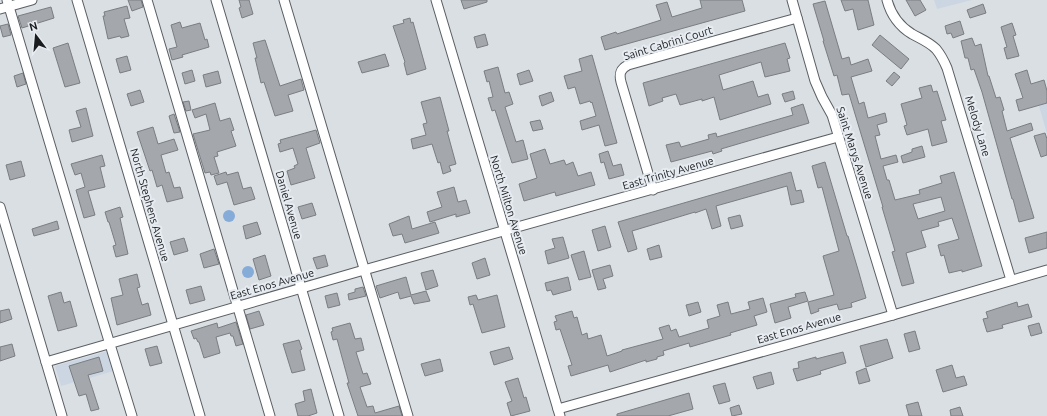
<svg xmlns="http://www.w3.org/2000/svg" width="1047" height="416" font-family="Ubuntu,sans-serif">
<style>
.built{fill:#ccd6e2}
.water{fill:#85acd9}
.building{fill:#a4a8ad;stroke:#7a7e83;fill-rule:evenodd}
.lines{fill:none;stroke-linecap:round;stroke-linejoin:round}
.minor-casing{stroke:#5b5f63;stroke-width:11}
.minor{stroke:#fff;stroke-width:9}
.labels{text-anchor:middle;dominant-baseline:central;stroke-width:4;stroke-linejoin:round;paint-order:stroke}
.street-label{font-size:11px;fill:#1a1c1e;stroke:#e7ecf2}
</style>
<rect width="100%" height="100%" fill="#dadfe4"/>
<!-- built -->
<g class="built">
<polygon points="934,0 972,0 937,9"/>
<polygon points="1047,96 1047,134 1037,99"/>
<polygon points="108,351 114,371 61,386 55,366"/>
</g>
<!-- water -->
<g class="water">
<circle cx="229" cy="216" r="6"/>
<circle cx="248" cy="272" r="6"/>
</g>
<!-- building -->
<g class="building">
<polygon points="128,0 141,0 143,7 132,11"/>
<polygon points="239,0 249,0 253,14 242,18 239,8 241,7"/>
<polygon points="461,0 487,0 487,2 464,9"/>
<polygon points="700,0 742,0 745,11 605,50 601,37 616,32 617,34 661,20 656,5 667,2 672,17 702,8"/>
<polygon points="841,0 868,0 874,25 858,30 853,9 845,11"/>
<polygon points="906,0 920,0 926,10 915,16"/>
<path d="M 825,1 L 842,59 L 849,57 L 851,65 L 868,59 L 872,71 L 851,77 L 859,104 L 864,102 L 868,118 L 885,113 L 887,122 L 877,125 L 880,135 L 875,136 L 881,159 L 896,155 L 898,162 L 883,166 L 887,180 L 889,180 L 895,200 L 920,194 L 919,190 L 942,183 L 940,176 L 954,172 L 982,266 L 962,272 L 962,270 L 949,273 L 944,255 L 941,256 L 938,245 L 959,239 L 952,218 L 938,222 L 939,226 L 921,231 L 926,247 L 906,253 L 914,283 L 902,286 L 892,252 L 895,251 L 882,207 L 883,207 L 849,94 L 842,95 L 837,75 L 834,76 L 823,41 L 824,41 L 813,4 ZM 941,197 L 945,211 L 918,219 L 913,204 Z"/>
<polygon points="983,4 986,13 970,18 967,10"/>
<polygon points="127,6 130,18 124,19 129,36 121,38 120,36 108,39 103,16 105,16 104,12"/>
<polygon points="51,7 54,18 22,28 18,16"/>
<polygon points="410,18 411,23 413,22 426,69 407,75 404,63 405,62 393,26 404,23 403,20"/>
<polygon points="960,21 964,34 953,38 951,33 947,34 945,26"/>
<polygon points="180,22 182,28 200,23 205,40 207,39 209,47 182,55 183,57 172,60 169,49 177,47 171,25"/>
<polygon points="1012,23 1016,35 1013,36 1019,56 1007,59 1004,48 1007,47 1001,27"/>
<polygon points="8,24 11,35 3,37 0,26"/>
<polygon points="485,34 488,45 477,48 474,37"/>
<polygon points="880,35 909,59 901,69 872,45"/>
<polygon points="972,38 975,46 981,44 988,76 989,76 996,98 1000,97 1004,110 1002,111 1007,131 1031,123 1033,130 1010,138 1034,218 1019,222 1013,199 1012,199 982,92 974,69 971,70 968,58 965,58 961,41"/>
<polygon points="265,40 280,86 301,79 304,90 288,95 293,111 275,116 264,82 261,83 255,58 257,58 253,43"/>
<polygon points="68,43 80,83 65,87 53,48"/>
<polygon points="785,43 790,58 787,59 790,71 765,77 761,62 719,75 723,90 753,81 758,97 768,94 771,104 720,120 714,97 702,101 702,99 680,105 676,94 662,98 663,101 649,106 643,83"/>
<polygon points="385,54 389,66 362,73 358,62"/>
<polygon points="592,55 617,143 605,146 599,125 582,130 580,121 596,116 592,102 591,103 590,101 580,104 575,87 568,89 564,76 582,71 579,59"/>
<polygon points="127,56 131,70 120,73 116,59"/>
<polygon points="498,67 505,93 509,92 513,104 505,107 516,142 523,140 528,159 512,163 495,110 492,111 488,98 493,97 489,81 487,82 484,71"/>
<polygon points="192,70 195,81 185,84 182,73"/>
<polygon points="529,70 533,81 520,85 517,74"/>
<polygon points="1027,70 1031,84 1044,80 1047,91 1047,103 1019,111 1016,100 1023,98 1015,74"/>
<polygon points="218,71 221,83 206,87 203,75"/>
<polygon points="894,72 900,77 892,86 886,81"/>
<polygon points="23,73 26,84 17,87 14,76"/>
<polygon points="931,85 933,92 937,91 946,120 941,121 947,142 932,146 928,129 907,135 904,126 907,125 901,104 922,98 919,88"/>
<polygon points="140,90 144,102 131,106 127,94"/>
<polygon points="793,91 795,99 785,102 782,94"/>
<polygon points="551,92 554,101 542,106 539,96"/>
<polygon points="440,97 449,131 447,131 456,164 449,166 451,171 443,174 440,162 438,163 432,144 413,149 411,139 426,135 423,124 427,123 421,102"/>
<polygon points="189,101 191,110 186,111 183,102"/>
<polygon points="215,103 220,121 230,118 234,130 231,131 236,146 217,152 218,156 214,157 219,173 211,175 210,172 205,173 193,134 210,130 206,114 195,118 192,110"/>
<polygon points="803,104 809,123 721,149 722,151 713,154 712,151 671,162 666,145 679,142 681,147 709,139 708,135 716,133 717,137 793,115 791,108"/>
<polygon points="86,108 93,136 72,142 69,130 81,127 76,111"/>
<polygon points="174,114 180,132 174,133 169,116"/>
<polygon points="540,120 543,129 533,131 530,122"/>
<polygon points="153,127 158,144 174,139 178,150 161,155 166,173 169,172 174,188 180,187 183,198 167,202 162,185 157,187 152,170 150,171 137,132"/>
<polygon points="316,130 320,143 306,148 315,178 291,185 287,171 295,168 294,166 298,164 293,148 280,152 278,144 281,143 280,140"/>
<polygon points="1045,133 1047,139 1047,155 1041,157 1034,136"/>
<polygon points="922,146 925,157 903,163 901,156 912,152 912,149"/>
<polygon points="545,149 550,164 564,160 566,165 573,162 578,176 591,172 595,185 556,196 555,192 524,201 519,184 537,178 530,154"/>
<polygon points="608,151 613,166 621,164 624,175 609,179 604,162 601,163 599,154"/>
<polygon points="102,155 105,166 100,167 105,187 88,191 95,215 84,218 76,190 85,187 81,173 75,175 71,164"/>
<polygon points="21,161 25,176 10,180 6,165"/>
<polygon points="825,162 847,236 848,236 859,273 866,298 851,303 852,307 839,310 837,304 818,309 819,311 811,314 808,302 834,295 823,256 839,251 822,187 818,188 812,166"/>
<polygon points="226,172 227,175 238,172 243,189 251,187 255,199 234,205 227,182 217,185 214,176"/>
<polygon points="791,172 796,191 801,190 804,202 791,205 787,186 716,206 721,226 712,229 706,209 695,213 695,212 632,231 637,249 628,252 618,222"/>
<polygon points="454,187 458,202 466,200 470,213 456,217 456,214 430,222 427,212 442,207 437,192"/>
<polygon points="312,203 316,215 302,219 298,207"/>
<polygon points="120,207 123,217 120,218 128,254 116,257 113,246 116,245 109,222 108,222 105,212"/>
<polygon points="740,215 743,226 731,229 728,218"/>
<polygon points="409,216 412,229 435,222 439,233 405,243 402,234 393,236 389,224"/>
<polygon points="57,221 59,229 34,236 32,229"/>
<polygon points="257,222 261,234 246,239 243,226"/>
<polygon points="605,226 611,247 598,251 592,230"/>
<polygon points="1047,232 1047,248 1029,253 1025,238"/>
<polygon points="563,237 569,258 548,264 545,251 555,248 552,239"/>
<polygon points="184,238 188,251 174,255 170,242"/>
<polygon points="659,245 662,257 650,260 647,249"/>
<polygon points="214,249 219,264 204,268 200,254"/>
<polygon points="584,251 591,277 579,280 571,255"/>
<polygon points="265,255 271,276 259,280 253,259"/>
<polygon points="325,255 328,266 317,269 313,258"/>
<polygon points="485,258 490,275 477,279 472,263"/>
<polygon points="610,265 613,276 603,279 606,288 598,290 592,270"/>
<polygon points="433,270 438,286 426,290 421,273"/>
<polygon points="137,274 140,287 137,288 142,305 148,303 151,315 117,325 111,298 123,295 119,279"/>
<polygon points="406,277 411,295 426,291 430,301 414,304 411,296 400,299 398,292 380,298 376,286"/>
<polygon points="568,277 571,290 553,295 551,290 547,291 545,283"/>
<polygon points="201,286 205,300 190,304 186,290"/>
<polygon points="363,287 366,296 349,300 348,294 355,292 355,289"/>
<polygon points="61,292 64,303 70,301 77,326 58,331 48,296"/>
<polygon points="805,292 808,301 788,307 791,318 775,323 770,304 796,297 795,294"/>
<polygon points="337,293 340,305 328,308 325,296"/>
<polygon points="476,295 478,300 497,295 505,327 482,333 473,304 470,305 468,297"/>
<polygon points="763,298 767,312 754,316 757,325 730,333 731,335 690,347 689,343 663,351 664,355 657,357 657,359 646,362 646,360 610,372 608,365 571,376 568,366 572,365 560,329 556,330 554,322 557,321 555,316 572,311 574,318 577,317 582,335 587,333 588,339 601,335 607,356 622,351 622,350 663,339 659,328 669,325 671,331 676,329 679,337 709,328 707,320 720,316 717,305 728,302 731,314 750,309 748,302"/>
<polygon points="698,302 701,312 689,316 686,305"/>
<polygon points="1017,302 1018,307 1028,304 1032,317 1002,325 1003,328 987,332 983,319 988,318 986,312"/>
<polygon points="9,309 12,319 0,323 0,311"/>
<polygon points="259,311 264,325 250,329 246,315"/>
<polygon points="236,322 243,344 236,346 233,336 231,336 230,333 216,337 220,353 204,358 199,342 198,342 196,338 194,339 191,331 217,323 218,328"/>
<polygon points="350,323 355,339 361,338 364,350 356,352 363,374 367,373 371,384 360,387 367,407 373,406 375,413 399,406 402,416 358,416 347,383 349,383 337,339 333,340 331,332 333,331 332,328"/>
<polygon points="1039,323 1042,333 1031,336 1028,326"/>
<polygon points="915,331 920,349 909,352 904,334"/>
<polygon points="887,339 893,358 866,367 860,346"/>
<polygon points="299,340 302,349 300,350 305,370 292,373 283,344"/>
<polygon points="12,344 15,356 0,361 0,347"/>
<polygon points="157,346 162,363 150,366 145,349"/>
<polygon points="509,347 513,359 494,365 490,352"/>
<polygon points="843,352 846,363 820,371 821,374 797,381 793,369 799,368 798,362 816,357 816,359"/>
<polygon points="99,357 103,371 88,375 99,409 91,411 86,394 79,396 69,366"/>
<polygon points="440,359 443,371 425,376 421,364"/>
<polygon points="952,365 956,378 964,376 967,385 943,392 936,370"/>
<polygon points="866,368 870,381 859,384 856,372"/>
<polygon points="771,372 774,384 757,389 753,377"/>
<polygon points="518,378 524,398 526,397 530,411 511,416 507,403 512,401 505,382"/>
<polygon points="725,383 730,401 719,404 713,386"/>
<polygon points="311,389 317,413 308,416 298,416 295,404 305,401 303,391"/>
<polygon points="689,393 693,409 668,416 617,416 617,414"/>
<polygon points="918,402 922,416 909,416 906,405"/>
<polygon points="739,405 742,414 732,416 730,408"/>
<polygon points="960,407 963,416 951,416 950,410"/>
</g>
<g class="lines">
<defs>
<g id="minor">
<polyline points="7,0 97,302 132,416"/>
<polyline points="77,0 200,416"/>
<polyline points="147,0 270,416"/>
<polyline points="216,0 339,416"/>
<polyline points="284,0 408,416"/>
<polyline points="436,0 560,416"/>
<polyline points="792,0 815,81 822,97 832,115 893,315"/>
<path d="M 887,0 C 891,15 899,26 912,34 C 921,39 929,42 936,49 C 941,55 944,61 947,68 L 1011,280"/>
<polyline points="0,9 32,0"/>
<path d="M 653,190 L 621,82 C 619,74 620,69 628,65 L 797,18"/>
<polyline points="0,207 62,416"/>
<polyline points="46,362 364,270 838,137"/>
<polyline points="558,409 893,315 1047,270"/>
</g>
</defs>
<!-- minor casing -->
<use href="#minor" class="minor-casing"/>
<!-- minor -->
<use href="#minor" class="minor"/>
</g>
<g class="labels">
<!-- street labels -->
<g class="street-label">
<text transform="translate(668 43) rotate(-17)">Saint Cabrini Court</text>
<text transform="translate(978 126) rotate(73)">Melody Lane</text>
<text transform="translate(855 153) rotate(72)">Saint Marys Avenue</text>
<text transform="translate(668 173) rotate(-16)">East Trinity Avenue</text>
<text transform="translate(150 205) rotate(74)">North Stephens Avenue</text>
<text transform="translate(289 205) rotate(74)">Daniel Avenue</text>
<text transform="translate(509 205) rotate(73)">North Milton Avenue</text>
<text transform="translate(272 284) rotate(-16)">East Enos Avenue</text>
<text transform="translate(799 328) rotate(-16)">East Enos Avenue</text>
</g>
</g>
<!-- north arrow -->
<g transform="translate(36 36) rotate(344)" stroke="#e7ecf2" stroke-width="3" paint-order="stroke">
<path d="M0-3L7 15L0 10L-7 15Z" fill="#1a1c1e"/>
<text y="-6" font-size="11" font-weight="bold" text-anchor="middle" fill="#1a1c1e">N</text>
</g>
</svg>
